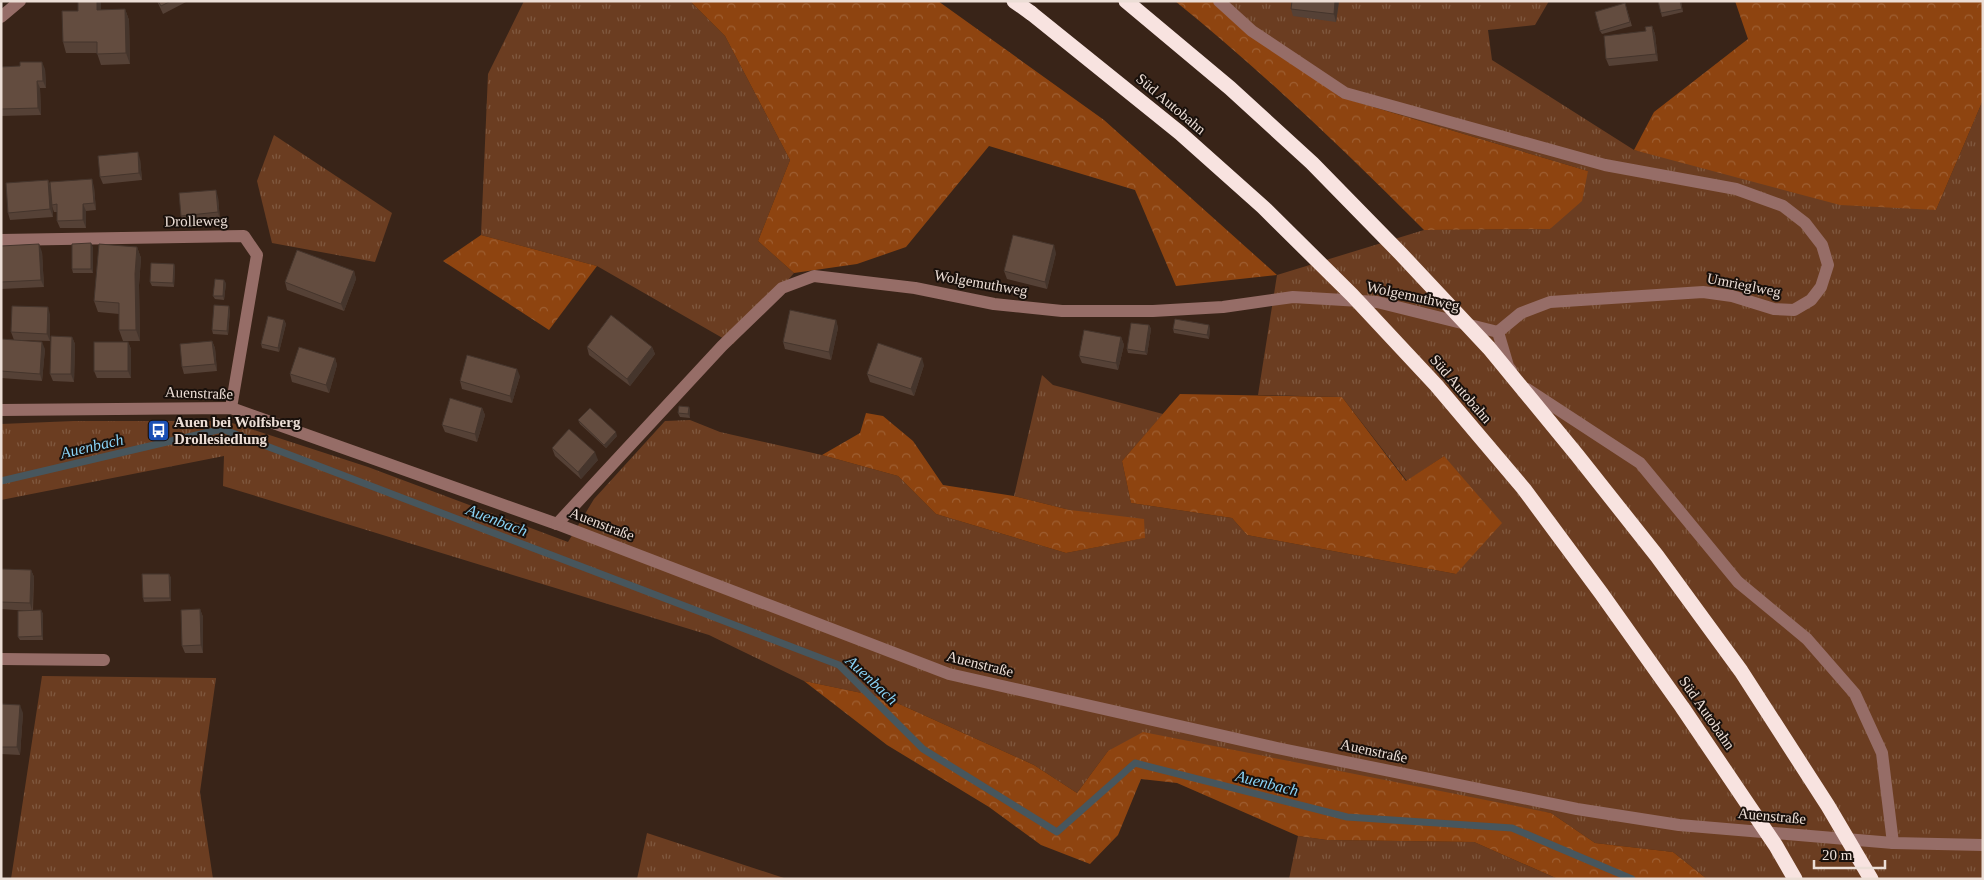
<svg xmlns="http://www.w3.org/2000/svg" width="1984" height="880" font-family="'Times New Roman',serif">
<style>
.grass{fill:url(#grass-tufts)}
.forest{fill:url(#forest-crowns)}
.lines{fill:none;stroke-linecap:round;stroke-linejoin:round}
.stream{stroke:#47565d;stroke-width:7}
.minor{stroke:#966d67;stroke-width:12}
.highway{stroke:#f8e3e0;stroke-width:15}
.highway-bridge{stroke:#f8e3e0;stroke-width:15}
.wall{fill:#554136}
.shaded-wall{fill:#45352c}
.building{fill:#634c3f;stroke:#45352c}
.labels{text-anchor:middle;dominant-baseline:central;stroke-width:4;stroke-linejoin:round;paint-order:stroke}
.street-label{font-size:15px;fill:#ecded6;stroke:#19100b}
.poi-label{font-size:15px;font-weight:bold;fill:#ecded6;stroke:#19100b;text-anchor:start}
.water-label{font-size:16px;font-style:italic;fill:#89d2f5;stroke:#19100b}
</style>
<defs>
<pattern id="grass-tufts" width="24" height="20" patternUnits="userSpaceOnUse" patternTransform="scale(1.25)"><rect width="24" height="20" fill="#6b3d21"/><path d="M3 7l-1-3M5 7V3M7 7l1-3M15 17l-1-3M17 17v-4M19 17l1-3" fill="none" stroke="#805940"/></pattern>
<pattern id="forest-crowns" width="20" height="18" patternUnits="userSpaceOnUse" patternTransform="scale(1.25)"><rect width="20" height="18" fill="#8e4410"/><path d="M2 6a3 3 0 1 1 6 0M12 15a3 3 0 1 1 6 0" fill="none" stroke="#9e5f32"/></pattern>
</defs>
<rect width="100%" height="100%" fill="#392418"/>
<!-- grass -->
<g class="grass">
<polygon points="524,1 690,1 725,36 790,160 758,241 794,273 733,344 597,266 481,235 488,74"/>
<polygon points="1218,1 1549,1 1535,25 1488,30 1492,60 1634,150 1936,210 1983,100 1983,879 1707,879 1673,852 1595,843 1551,813 1108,751 1077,793 1034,765 886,698 804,681 709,635 223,486 224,456 1,500 1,424 74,421 226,421 368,467 568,542 594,499 665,421 690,420 720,432 822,455 898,476 936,514 1066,553 1144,538 1070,510 1014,496 1042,375 1053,385 1163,414 1122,461 1131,503 1232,518 1247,535 1456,574 1444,456 1407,481 1342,397 1258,395 1277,275 1424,230 1550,229 1588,171 1340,97"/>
<polygon points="274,135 392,213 375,262 272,243 257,181"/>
<polygon points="42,676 216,678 200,792 213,879 11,879"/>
<polygon points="647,833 787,879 637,879"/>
<polygon points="1298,836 1327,840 1474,842 1558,879 1289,879"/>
</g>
<!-- forest -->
<g class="forest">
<polygon points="690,1 938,1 1104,120 1277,275 1176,286 1135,190 989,146 906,247 857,264 794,273 758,241 790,160 725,36"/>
<path d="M 1175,1 L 1218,1 L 1340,97 L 1588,171 L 1582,201 L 1550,229 L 1424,230 C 1344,150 1263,72 1175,1 Z"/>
<polygon points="1735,1 1983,1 1983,100 1936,210 1840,205 1634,150 1654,112 1748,39"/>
<polygon points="481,235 597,266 549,330 443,261"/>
<polygon points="1180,394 1342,397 1406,481 1444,456 1502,523 1456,574 1247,535 1232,518 1131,503 1122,461"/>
<polygon points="866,413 883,416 913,441 943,485 1014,496 1070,510 1144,519 1145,538 1066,553 936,514 898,476 822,455 860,433"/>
<polygon points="804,681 886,698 1034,765 1077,793 1108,751 1143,732 1551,813 1595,843 1673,852 1707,879 1558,879 1474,842 1327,840 1298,836 1177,783 1141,779 1118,835 1090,864 1041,845 989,807 887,745"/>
</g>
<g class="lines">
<!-- stream -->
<polyline class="stream" points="1,481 222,429 839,665 923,749 1057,832 1135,763 1347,817 1512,828 1632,879"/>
<!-- minor -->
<g class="minor">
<polyline points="1219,1 1252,31 1345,93 1605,165 1736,189 1783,206 1805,223 1822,245 1828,265 1821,287 1811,300 1794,310 1774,309 1732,296 1703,292 1550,302 1521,313 1498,332"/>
<polyline points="1,17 20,1"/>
<polyline points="1,240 244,236 257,255 231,408"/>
<polyline points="1498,332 1508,366 1511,370"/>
<polyline points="1527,389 1640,463 1738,582 1807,639 1855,694 1882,753 1893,843"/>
<polyline points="1,410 231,408 557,524 949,674 1277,748 1577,809 1679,825 1893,843 1983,845"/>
<polyline points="557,524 722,346 782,288 814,276 915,288 994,304 1062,311 1153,311 1223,307 1293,297 1377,302 1498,332"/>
<polyline points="1,659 104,660"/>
</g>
<!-- highway -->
<polyline class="highway" points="1014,1 1031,13"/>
<!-- highway-bridge -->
<g class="highway-bridge">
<polyline points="1126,1 1230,88 1312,163 1401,254 1489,348 1577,455 1657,556 1741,671 1828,806 1871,879"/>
<polyline points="1031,13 1180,133 1263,207 1352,295 1436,385 1524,489 1601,593 1682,707 1776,846 1795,879"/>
</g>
</g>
<!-- wall -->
<g class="wall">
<polygon points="78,1 100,1 101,10 125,9 129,20 130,64 101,65 97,53 66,53 63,42 78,11"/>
<polygon points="157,1 188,1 163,14"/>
<polygon points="1339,1 1336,22 1293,16 1291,9"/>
<polygon points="1658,1 1681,1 1683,12 1662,17"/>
<polygon points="1625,3 1632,26 1602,34 1600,31"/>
<polygon points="1652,26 1655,34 1658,61 1609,66 1606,59"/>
<polygon points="20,66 45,69 46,88 40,88 41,115 1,116 1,67"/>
<polygon points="140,159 142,180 103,184 100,177"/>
<polygon points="48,180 51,186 94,187 96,210 86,211 86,228 60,228 57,221 57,212 54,212 52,206 53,217 10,220 8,213"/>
<polygon points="218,197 220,220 184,223 181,216"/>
<polygon points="1,246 42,252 44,287 1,289"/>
<polygon points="93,247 93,273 73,273 72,269"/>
<polygon points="137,247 141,258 139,285 140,341 123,341 119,330 119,314 98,312 94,301"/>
<polygon points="1056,253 1047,289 1007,279 1004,271"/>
<polygon points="174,264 175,268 174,287 152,286 150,282"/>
<polygon points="354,271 356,279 344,311 287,290 285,282"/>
<polygon points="226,283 224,300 215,299 213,296"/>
<polygon points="230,310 228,335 213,334 212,330"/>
<polygon points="50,314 50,341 18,340 45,349 42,381 1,378 1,339 14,340 11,332"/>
<polygon points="284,320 286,324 279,352 262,348 261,344"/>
<polygon points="836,320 838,328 831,360 785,349 783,342"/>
<polygon points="1149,325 1151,329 1147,355 1128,353 1127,349"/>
<polygon points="1210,328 1209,339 1174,333 1173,329"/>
<polygon points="72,337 75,344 74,382 53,381 50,374"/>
<polygon points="1121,337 1124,345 1118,370 1082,363 1079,356"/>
<polygon points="212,341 215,348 217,371 184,374 182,367"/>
<polygon points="128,342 131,349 131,378 97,378 94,371"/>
<polygon points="587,347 652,347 655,354 630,386 589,355"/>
<polygon points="335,358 337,365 329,393 292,382 290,374"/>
<polygon points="924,365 914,396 870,382 867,374"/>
<polygon points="520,376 512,403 462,389 460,381"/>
<polygon points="689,407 690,411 690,418 680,417 678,413"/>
<polygon points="482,408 485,415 477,442 445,432 442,425"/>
<polygon points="578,420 617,436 606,448 580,424"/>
<polygon points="552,448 598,460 581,479 555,456"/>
<polygon points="1,569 31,570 34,577 33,611 41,610 43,614 43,640 20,640 18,637 30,611 1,609"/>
<polygon points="169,574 171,578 171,601 144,602 143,598"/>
<polygon points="200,609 203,617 203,653 185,653 182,646"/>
<polygon points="1,704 23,713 20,755 1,754"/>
</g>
<!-- shaded-wall -->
<g class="shaded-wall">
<polygon points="97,1 100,1 101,3 101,21 97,10"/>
<polygon points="1335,1 1339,1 1336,22 1334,14"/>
<polygon points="125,9 129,20 130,64 126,53"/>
<polygon points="1652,26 1655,34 1658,61 1656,54"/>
<polygon points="42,62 45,69 46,88 43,81"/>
<polygon points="37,81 40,88 41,115 38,108"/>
<polygon points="138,152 140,159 142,180 139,173"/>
<polygon points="92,179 94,187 96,210 94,203"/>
<polygon points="48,180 51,188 53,217 50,209"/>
<polygon points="216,190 218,197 220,220 218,212"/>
<polygon points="83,204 86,211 86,228 83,220"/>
<polygon points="91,243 93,247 93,273 91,269"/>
<polygon points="39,244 42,252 44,287 41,280"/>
<polygon points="1054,245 1056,253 1047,289 1045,282"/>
<polygon points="137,247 141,258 139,285 140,341 136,330 135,274"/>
<polygon points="174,264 175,268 174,287 173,283"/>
<polygon points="354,271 356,279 344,311 341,304"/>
<polygon points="224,280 226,283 224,300 223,296"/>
<polygon points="229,306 230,310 228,335 227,331"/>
<polygon points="48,307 50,314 50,341 47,334"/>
<polygon points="284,320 286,324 279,352 278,348"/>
<polygon points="836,320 838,328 831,360 829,352"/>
<polygon points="1149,325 1151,329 1147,355 1145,352"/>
<polygon points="1209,325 1210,328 1209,339 1207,335"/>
<polygon points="72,337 75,344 74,382 71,374"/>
<polygon points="1121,337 1124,345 1118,370 1116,363"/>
<polygon points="212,341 215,348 217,371 215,364"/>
<polygon points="42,342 45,349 42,381 40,374"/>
<polygon points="128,342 131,349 131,378 128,371"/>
<polygon points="652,347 655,354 630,386 627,379"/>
<polygon points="335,358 337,365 329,393 326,385"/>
<polygon points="922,358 924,365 914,396 911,389"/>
<polygon points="517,369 520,376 512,403 510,396"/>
<polygon points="689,407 690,411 690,418 688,414"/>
<polygon points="482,408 485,415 477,442 475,434"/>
<polygon points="616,432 617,436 606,448 604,445"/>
<polygon points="595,452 598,460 581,479 578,472"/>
<polygon points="31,570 34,577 32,611 30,603"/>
<polygon points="169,574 171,578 171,601 170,598"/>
<polygon points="200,609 203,617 203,653 201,645"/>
<polygon points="41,610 43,614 43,640 42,636"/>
<polygon points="20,705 23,713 20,755 17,747"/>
</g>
<!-- building -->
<g class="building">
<polygon points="78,1 97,1 97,10 125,9 126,53 97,54 97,42 63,42 62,11 78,11"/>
<polygon points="158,1 171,1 161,6"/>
<polygon points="1292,1 1335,1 1334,14 1291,9"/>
<polygon points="1658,1 1680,1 1682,9 1661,13"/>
<polygon points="1625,3 1630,22 1600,31 1595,12"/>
<polygon points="1652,26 1656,54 1606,59 1604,36 1646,31 1645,27"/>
<polygon points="20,62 42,62 43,81 37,81 38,108 1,109 1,67 20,66"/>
<polygon points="138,152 139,173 100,177 98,156"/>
<polygon points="92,179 94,203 83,204 83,220 57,221 57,204 52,205 50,182"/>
<polygon points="48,180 50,209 8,213 6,183"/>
<polygon points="216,190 218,212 181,216 179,193"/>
<polygon points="1013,235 1054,245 1045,282 1004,271"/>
<polygon points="91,243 91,269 72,269 72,244"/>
<polygon points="39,244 41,280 1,282 1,246"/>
<polygon points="99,244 137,247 135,274 136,330 119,330 119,303 94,301"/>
<polygon points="297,250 354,271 341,304 285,282"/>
<polygon points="151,263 174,264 173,283 150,282"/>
<polygon points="215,279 224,280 223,296 213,296"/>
<polygon points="214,305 229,306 227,331 212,330"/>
<polygon points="12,306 48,307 47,334 11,332"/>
<polygon points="790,310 836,320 829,352 783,342"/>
<polygon points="611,315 652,347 627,379 587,347"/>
<polygon points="268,316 284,320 278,348 261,344"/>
<polygon points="1175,319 1209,325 1207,335 1173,329"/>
<polygon points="1131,323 1149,325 1145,352 1127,349"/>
<polygon points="1084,330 1121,337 1116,363 1079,356"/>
<polygon points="51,336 72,337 71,374 50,374"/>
<polygon points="1,339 42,342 40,374 1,371"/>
<polygon points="212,341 215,364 182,367 180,344"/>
<rect x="94" y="342" width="34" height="29"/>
<polygon points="878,343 922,358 911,389 867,374"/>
<polygon points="299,347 335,358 326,385 290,374"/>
<polygon points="467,355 517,369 510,396 460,381"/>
<polygon points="450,398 482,408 475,434 442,425"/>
<polygon points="679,406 689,407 688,414 678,413"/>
<polygon points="590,408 616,432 604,445 578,420"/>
<polygon points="569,429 595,452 578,472 552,448"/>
<polygon points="1,569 31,570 30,603 1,602"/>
<polygon points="142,574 169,574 170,598 143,598"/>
<polygon points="200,609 201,645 182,646 181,610"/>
<polygon points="41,610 42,636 18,637 18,611"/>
<polygon points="1,704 20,705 17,747 1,747"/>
</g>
<!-- icons -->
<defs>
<symbol id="bus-square" viewBox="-11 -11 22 22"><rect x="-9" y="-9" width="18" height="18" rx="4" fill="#1a4fb4" stroke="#19100b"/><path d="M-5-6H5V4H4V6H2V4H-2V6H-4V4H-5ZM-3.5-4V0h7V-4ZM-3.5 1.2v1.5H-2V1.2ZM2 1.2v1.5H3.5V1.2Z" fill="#fff"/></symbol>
</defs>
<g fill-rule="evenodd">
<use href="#bus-square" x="146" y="418" width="25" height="25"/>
</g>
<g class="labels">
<!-- street labels -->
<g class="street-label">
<text transform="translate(1171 104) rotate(40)">Süd Autobahn</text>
<text transform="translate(196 221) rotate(-1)">Drolleweg</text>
<text transform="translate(981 283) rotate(10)">Wolgemuthweg</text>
<text transform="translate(1744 285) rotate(11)">Umrieglweg</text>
<text transform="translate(1413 296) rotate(12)">Wolgemuthweg</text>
<text transform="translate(1461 389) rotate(49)">Süd Autobahn</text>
<text transform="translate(199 393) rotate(2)">Auenstraße</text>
<text transform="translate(602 524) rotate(21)">Auenstraße</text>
<text transform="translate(980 664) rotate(14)">Auenstraße</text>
<text transform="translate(1707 713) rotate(55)">Süd Autobahn</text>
<text transform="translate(1374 751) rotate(12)">Auenstraße</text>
<text transform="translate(1772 816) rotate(5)">Auenstraße</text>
</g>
<!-- poi labels -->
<g class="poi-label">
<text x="174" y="422">Auen bei Wolfsberg<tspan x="174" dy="17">Drollesiedlung</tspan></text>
</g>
<!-- water labels -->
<g class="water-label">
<text transform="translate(92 446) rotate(-13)">Auenbach</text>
<text transform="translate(497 520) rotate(21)">Auenbach</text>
<text transform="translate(872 680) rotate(43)">Auenbach</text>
<text transform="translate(1267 783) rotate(14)">Auenbach</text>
</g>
</g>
<!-- border -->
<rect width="1984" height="880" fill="none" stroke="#ecded6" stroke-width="5"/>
<!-- scale -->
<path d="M1814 860v8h71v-8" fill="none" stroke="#ecded6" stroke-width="2.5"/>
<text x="1822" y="860" font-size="15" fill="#ecded6" stroke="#19100b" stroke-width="4" paint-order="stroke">20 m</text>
</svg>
